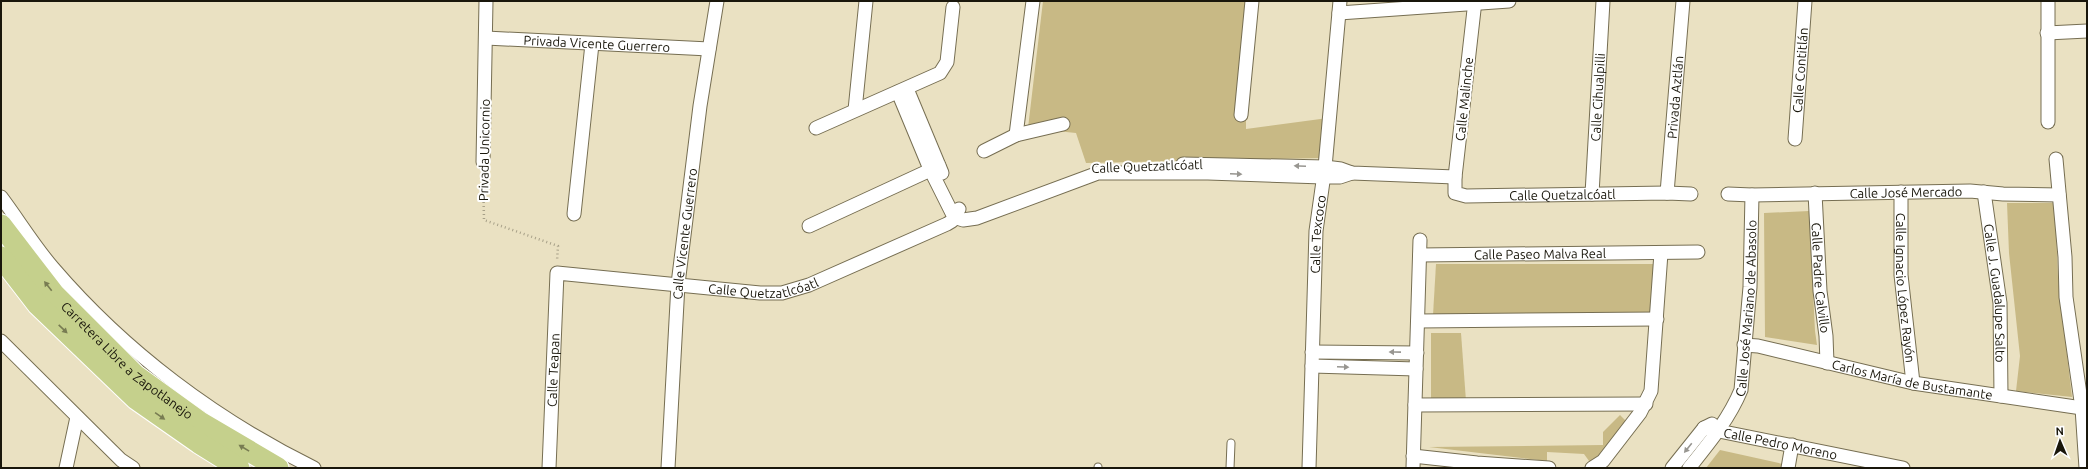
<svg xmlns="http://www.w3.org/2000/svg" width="2088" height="469" font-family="Ubuntu,sans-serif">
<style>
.green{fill:#c8b985}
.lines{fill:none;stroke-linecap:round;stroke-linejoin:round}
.lane-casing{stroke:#766e52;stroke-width:9}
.street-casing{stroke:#766e52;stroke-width:15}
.primary-casing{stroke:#fff;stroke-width:23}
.path{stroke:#a7a088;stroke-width:2.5;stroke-dasharray:1 3;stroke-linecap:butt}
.lane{stroke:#fff;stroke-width:7}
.street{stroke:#fff;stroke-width:13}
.primary{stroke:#c5d08c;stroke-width:21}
.oneway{fill:#989691}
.oneway2{fill:#787c52}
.labels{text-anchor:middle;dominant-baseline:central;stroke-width:4;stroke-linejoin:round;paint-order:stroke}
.street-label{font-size:13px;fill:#19160b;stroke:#fff}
</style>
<rect width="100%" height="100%" fill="#eae1c2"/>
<!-- green -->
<g class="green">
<polygon points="1043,1 1246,1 1246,129 1328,118 1323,158 1086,163 1076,133 1028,128"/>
<polygon points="2007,203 2055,203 2058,278 2072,397 2016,391 2020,356 2009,253"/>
<polygon points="1809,211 1815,331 1817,345 1765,337 1764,213"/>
<polygon points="1436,264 1658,264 1654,317 1433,315"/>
<polygon points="1431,333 1461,333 1466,401 1431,403"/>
<polygon points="1620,415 1627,422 1592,465 1584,454 1547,452 1547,461 1429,447 1603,445 1603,432"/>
<polygon points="1720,450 1783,464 1782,468 1706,468"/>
</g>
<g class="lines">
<defs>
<g id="lane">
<polyline points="1098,467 1098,468"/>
<polyline points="1230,468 1231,443"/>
</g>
<g id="street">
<path id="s1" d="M 1475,1 L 1455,177 L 1455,193 L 1466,196 L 1667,193 L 1691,194"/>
<polyline points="1339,13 1509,1"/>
<polyline points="2047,33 2087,31"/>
<path id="s2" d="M 486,38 L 709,49"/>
<polyline points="907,89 942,173"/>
<polyline points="898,92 930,169 954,217 963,220 977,218 1098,173 1208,173 1323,177 1340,177 1352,173"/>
<polyline points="855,110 866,1"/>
<polyline points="1241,115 1252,1"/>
<polyline points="2048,122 2048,1"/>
<polyline points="816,128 940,73 947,62 953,7"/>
<polyline points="1016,135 1033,1"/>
<path id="s3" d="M 1795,139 L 1805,1"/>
<polyline points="984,151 1016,135 1063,124"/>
<polyline points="2056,159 2065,257 2066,297 2082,408 2086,468"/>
<polyline points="483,162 486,1"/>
<polyline points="1183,164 1325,167 1341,169 1352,173 1455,177"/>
<path id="s4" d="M 1901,192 L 1901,275 L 1913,383"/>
<path id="s5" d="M 1984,192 L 2000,303 L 2001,396"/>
<path id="s6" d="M 1667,193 L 1683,1"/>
<path id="s7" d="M 1815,193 L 1820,291 L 1826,336 L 1827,363"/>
<path id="s8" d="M 1592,194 L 1603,1"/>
<path id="s9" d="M 1728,194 L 1752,195 L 1970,191 L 2003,194 L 2059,195"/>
<path d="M 1,197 C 19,221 34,246 53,268 C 125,352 216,420 314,468"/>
<polyline points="574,214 592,44"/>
<polyline points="809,226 939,166"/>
<path id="s10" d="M 1420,255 L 1698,252"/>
<polyline points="1418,321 1657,319"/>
<polyline points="1,341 121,460 133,468"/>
<path id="s11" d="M 1744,345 L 1758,346 L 1913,383 L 2082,408"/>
<polyline points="1312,352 1417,353"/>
<polyline points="1312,366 1416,369"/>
<polyline points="1415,405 1646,404"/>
<path id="s12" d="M 1704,428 L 1903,468"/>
<polyline points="1413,456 1477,463 1549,468"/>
<polyline points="66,468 77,417"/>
<path id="s13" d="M 549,468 L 557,273 L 760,293 L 782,293 L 809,285 L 947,224 L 952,221 L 959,209"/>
<path id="s14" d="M 668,468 L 678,284 L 700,106 L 717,1"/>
<path id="s15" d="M 1309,468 L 1316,231 L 1325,167 L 1340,1"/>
<polyline points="1413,468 1420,240"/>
<polyline points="1592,468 1603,461 1640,413 1651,391 1661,253"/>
<polyline points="1672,468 1704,428 1712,424"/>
<path id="s16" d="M 1689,468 C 1709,443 1729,419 1741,390 L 1750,287 L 1752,195"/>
<polyline points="1788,468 1792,445"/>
</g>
<g id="primary">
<path id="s17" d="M 1,225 L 54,294 L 135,375 L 200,422 L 278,468"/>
<polyline points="1,257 38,305 136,399 199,443 239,468"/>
</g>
</defs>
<!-- lane casing -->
<use href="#lane" class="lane-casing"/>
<!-- street casing -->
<use href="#street" class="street-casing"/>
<!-- primary casing -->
<use href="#primary" class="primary-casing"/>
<!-- path -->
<polyline class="path" points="483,174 484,220 558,246 557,261"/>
<!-- lane -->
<use href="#lane" class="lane"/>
<!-- street -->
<use href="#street" class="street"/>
<!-- primary -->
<use href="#primary" class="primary"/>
</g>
<!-- one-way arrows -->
<defs><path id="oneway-solid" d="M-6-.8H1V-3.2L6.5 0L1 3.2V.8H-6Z"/></defs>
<g class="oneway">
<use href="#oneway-solid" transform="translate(1300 166) rotate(-178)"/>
<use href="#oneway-solid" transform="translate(1236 174) rotate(2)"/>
<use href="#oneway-solid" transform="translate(1395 352) rotate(-179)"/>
<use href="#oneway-solid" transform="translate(1343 367) rotate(2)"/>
<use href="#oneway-solid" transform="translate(1688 448) rotate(129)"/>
</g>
<g class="oneway2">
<use href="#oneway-solid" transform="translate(48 286) rotate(-128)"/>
<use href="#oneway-solid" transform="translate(63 329) rotate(44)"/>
<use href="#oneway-solid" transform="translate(160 416) rotate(35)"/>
<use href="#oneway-solid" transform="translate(244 448) rotate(-149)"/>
</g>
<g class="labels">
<!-- street labels -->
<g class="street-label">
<text stroke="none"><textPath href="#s2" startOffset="111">Privada Vicente Guerrero</textPath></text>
<text stroke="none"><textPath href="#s3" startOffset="69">Calle Contitlán</textPath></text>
<text stroke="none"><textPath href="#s8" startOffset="97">Calle Cihualpilli</textPath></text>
<text stroke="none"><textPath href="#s6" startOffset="96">Privada Aztlán</textPath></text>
<text transform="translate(1464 99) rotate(-84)">Calle Malinche</text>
<text transform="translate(484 150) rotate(-89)">Privada Unicornio</text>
<text transform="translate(1147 166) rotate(-2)">Calle Quetzatlcóatl</text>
<text stroke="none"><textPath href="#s9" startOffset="178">Calle José Mercado</textPath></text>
<text stroke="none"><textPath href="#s1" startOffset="301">Calle Quetzalcóatl</textPath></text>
<text stroke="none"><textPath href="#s14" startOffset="235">Calle Vicente Guerrero</textPath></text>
<text stroke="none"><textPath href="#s15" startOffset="234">Calle Texcoco</textPath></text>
<text stroke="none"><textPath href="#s10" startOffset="120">Calle Paseo Malva Real</textPath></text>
<text stroke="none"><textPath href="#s7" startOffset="85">Calle Padre Calvillo</textPath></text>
<text stroke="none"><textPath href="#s13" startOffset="403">Calle Quetzatlcóatl</textPath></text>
<text stroke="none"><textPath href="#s4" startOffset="96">Calle Ignacio López Rayón</textPath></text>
<text stroke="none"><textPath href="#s5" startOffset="102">Calle J. Guadalupe Salto</textPath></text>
<text stroke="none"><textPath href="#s16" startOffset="176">Calle José Mariano de Abasolo</textPath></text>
<text stroke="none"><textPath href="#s17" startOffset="186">Carretera Libre a Zapotlanejo</textPath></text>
<text stroke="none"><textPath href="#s13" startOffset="98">Calle Teapan</textPath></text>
<text stroke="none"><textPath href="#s11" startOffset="172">Carlos María de Bustamante</textPath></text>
<text stroke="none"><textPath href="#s12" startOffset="78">Calle Pedro Moreno</textPath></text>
</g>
</g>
<!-- border -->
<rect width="2088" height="469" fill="none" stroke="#19160b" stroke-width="4"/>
<!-- north arrow -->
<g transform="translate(2060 441) rotate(358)" stroke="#ffffff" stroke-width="3" paint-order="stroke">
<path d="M0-3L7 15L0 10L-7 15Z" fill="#19160b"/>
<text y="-6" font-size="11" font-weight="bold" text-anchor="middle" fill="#19160b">N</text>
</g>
</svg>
